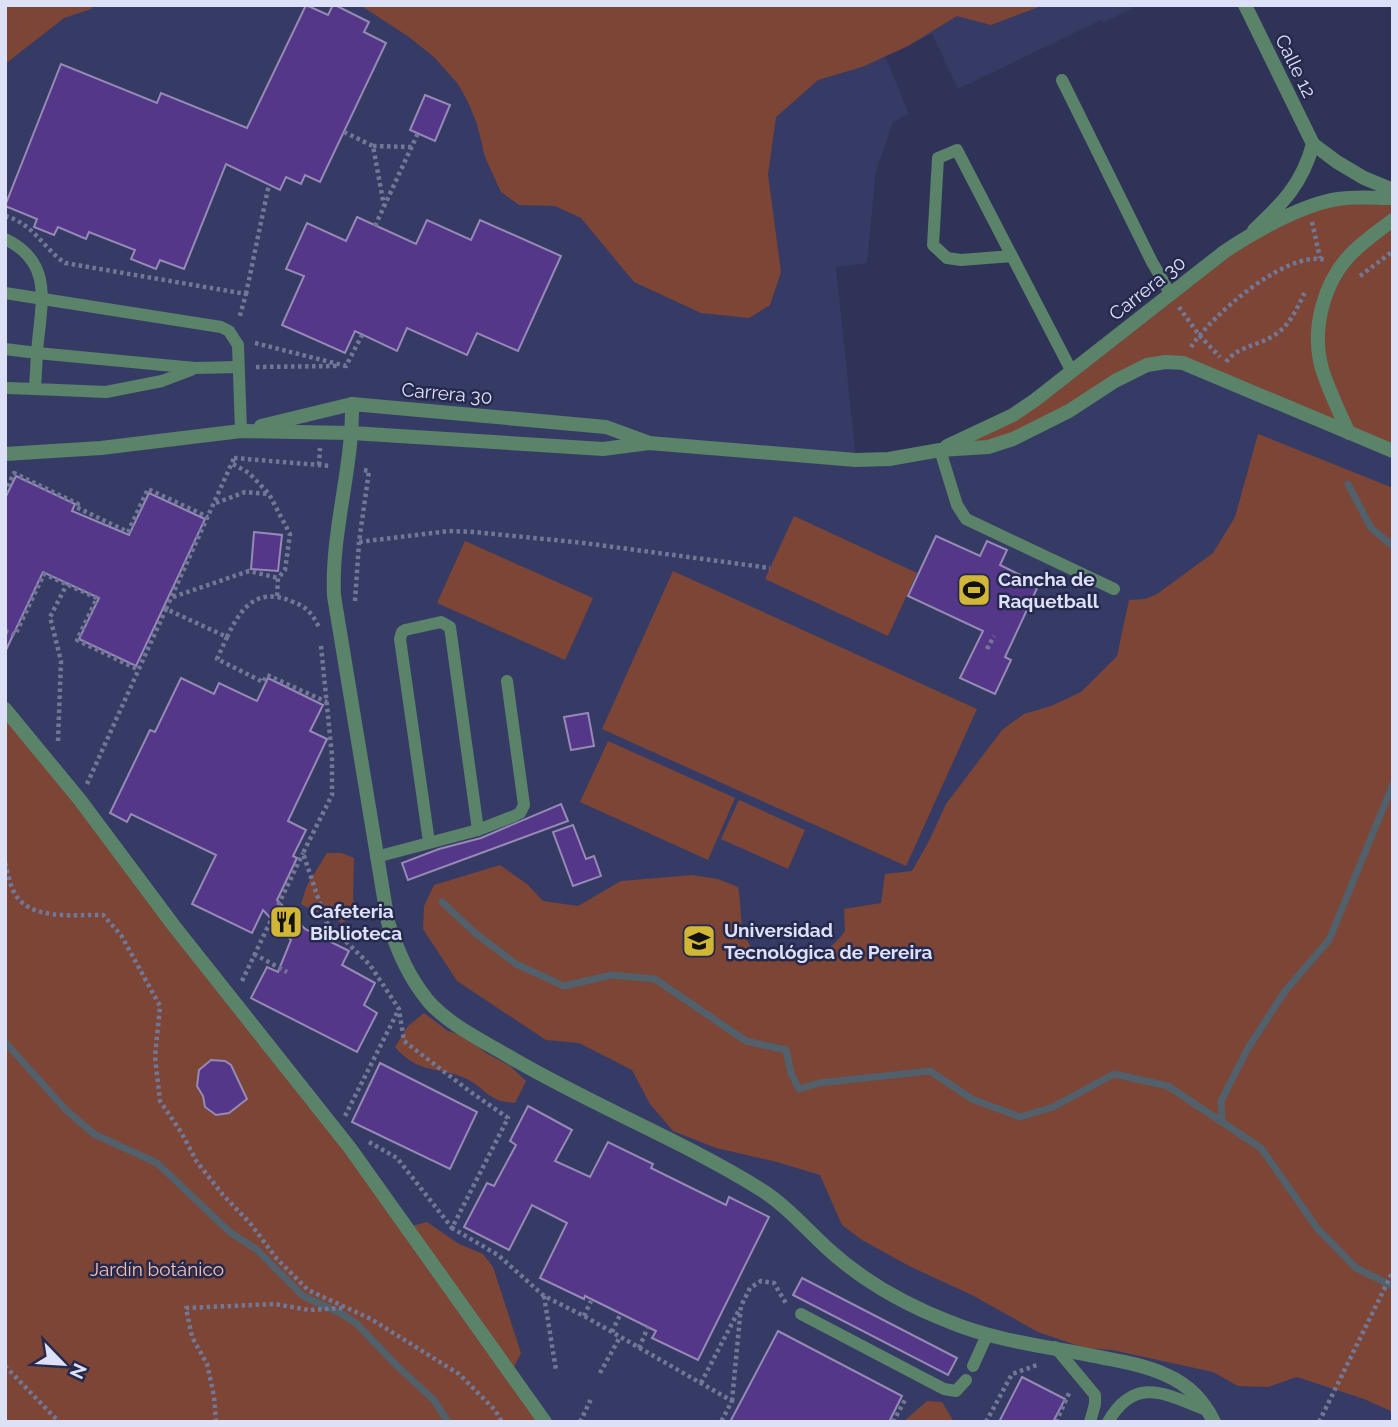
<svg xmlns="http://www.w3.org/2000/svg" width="1398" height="1427" font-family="Raleway,sans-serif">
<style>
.built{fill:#363b66}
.green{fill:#7c4536}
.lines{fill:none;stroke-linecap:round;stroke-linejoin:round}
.stream{stroke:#52606b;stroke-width:7}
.building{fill:#55378a;stroke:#968ab5;stroke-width:2}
.path{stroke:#737796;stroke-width:4.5;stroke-dasharray:3.5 3.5;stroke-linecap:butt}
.service{stroke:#5a836a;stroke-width:12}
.pedestrian{stroke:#5a836a;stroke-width:14}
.minor{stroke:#5a836a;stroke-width:14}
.tertiary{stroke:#5a836a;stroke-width:14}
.labels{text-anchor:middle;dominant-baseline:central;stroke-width:5;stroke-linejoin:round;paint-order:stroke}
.street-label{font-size:19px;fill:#dde1f8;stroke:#25294c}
.poi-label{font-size:19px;font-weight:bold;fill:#dde1f8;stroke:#25294c;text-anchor:start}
.park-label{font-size:19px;fill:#f4bfb0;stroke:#25294c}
</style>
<rect width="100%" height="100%" fill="#2f3357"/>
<!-- built -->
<polygon class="built" points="5,5 1139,5 1102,23 1101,20 958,89 932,34 885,56 909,114 893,122 876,171 867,263 836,267 856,459 915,456 1166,362 1393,451 1393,1422 5,1422"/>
<!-- green -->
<g class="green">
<polygon points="5,5 93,5 91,9 64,18 5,64"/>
<polygon points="360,5 1044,5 991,25 957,16 908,46 862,67 818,80 776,117 768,175 781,272 770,305 749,318 701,313 634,282 581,218 555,206 519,205 501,192 485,157 477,124 468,102 458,84 434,57 409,37"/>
<polygon points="1393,198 1393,451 1166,362 1013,439 940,450 983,430 1224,252 1309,208"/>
<path d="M 1258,434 L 1393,488 L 1393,1412 L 1364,1399 L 1297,1377 L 1268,1387 L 1238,1386 L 1213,1372 L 1112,1350 L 1085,1348 L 1038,1332 L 972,1295 L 911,1267 L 862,1240 L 842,1225 L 820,1175 L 777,1162 L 716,1148 L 673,1131 L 650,1104 L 632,1070 L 579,1043 L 546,1040 L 457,981 L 423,929 L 424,906 L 434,885 L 500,865 L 527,884 L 543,901 L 578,906 L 621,881 L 692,875 L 718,879 L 738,887 C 741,901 740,920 743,930 C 754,971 802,966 830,947 C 836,943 841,936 845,931 L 844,909 L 881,903 L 885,874 L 912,871 L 929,841 L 946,804 L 1002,730 L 1024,714 L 1051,706 L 1081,692 L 1117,656 L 1129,600 L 1145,599 L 1157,594 L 1213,553 L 1235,517 Z"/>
<polygon points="794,516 917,573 888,636 765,579"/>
<polygon points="465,541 593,598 565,660 437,603"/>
<polygon points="673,571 977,709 906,866 602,729"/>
<polygon points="5,709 408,1227 427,1222 459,1244 483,1254 493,1267 521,1353 511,1373 545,1422 5,1422"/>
<polygon points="608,741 735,798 708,860 580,802"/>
<polygon points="739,800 805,830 788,869 721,839"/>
<path d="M 327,853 L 342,853 L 354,858 L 353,899 L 358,916 L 341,923 C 328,914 314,912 301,904 L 307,885 Z"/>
<path d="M 424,1013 L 448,1031 L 466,1037 L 486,1053 L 510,1066 L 526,1081 L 515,1103 C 509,1102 503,1102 498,1100 C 486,1095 477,1083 465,1078 C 436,1066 418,1074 395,1047 L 408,1026 Z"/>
<polygon points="927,1401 942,1402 954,1422 903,1422"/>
</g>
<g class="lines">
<!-- stream -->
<g class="stream">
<polyline points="1348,484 1371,528 1393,546"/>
<polyline points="442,902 475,933 516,964 564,986 612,975 655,979 746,1041 786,1050 791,1073 799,1089 819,1083 930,1071 972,1099 1020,1117 1053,1107 1114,1074 1168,1086 1261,1148 1317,1228 1356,1268 1393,1286"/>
<polyline points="5,1042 66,1110 94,1134 157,1163 231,1233 256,1249 303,1296 342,1314 357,1324 396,1365 434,1400 448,1422"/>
<polyline points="1222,1120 1221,1101 1248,1048 1285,991 1329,940 1393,784"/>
</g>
</g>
<!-- building -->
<g class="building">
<polygon points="306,5 328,15 333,5 335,5 369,22 364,32 386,43 320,182 305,175 301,184 286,177 280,190 226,164 184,269 160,260 156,269 131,259 135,250 89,232 86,239 58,227 54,235 34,227 37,219 5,206 61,64 157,103 161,93 247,128"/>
<polygon points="425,95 450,105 435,141 410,130"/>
<polygon points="357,217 416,244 427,220 471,240 480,220 561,256 518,351 477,333 467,355 407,328 397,351 355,331 345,353 282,325 304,276 286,269 307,223 346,241"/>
<polygon points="16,476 75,504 72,511 129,535 149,493 205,519 136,666 79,639 99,598 43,572 5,652 5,498"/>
<polygon points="254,532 282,535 278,571 251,569"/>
<polygon points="936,536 980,556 987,541 1007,550 1000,565 1039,584 1005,657 1011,660 995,694 960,678 983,631 908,596"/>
<polygon points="181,678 214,694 219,683 257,701 268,678 323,705 310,731 327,739 288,821 306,830 293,856 297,858 277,900 305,929 349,951 342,965 375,983 364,1005 377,1013 357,1052 251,998 267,967 278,972 291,940 263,910 252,933 192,904 216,855 131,814 127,822 110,813 150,730 155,732"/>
<polygon points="588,713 594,746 571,750 564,717"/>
<polygon points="561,804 568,821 408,880 402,863 439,849 481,838"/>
<polygon points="573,825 586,859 594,856 601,876 573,886 553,832"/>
<polygon points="211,1060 225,1061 231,1065 247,1099 229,1113 216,1115 205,1107 203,1096 197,1086 199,1070"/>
<polygon points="380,1063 477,1112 450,1169 352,1122"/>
<polygon points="528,1106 572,1130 555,1161 590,1177 608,1142 653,1164 651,1168 726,1205 729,1197 769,1217 698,1360 652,1338 656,1331 585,1296 584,1299 540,1278 567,1223 532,1205 509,1250 464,1227 487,1183 494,1186 516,1145 510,1141"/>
<polygon points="802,1278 957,1358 948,1375 793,1295"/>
<polygon points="778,1331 902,1396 889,1422 730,1422"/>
<polygon points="1022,1377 1065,1399 1053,1422 999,1422"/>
</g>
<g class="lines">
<!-- path -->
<g class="path">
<polyline points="344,132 373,146 384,206"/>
<polyline points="373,146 412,147"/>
<path d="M 5,216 C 33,223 43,248 65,263 L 246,294 L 239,319"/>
<polyline points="1312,222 1320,258"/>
<polyline points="375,226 418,133"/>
<polyline points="1360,276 1393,251"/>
<polyline points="246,294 269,184"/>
<polyline points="1179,307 1199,335 1220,357"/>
<polyline points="255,343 346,366 362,335"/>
<path d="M 1191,347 C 1210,317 1287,249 1325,260"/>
<path d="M 1226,362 C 1238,346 1257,346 1273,336 C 1290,326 1297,308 1305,292"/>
<polyline points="256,367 338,366"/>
<polyline points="234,458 331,466"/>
<polyline points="233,464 249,473 269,494 290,534 285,570 278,578 277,597"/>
<polyline points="319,465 320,448"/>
<polyline points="364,470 369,471 359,542 449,531 474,532 584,543 770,568"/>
<polyline points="5,493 14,473 78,504 76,507 128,532 148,489 208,517"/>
<polyline points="216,503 245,492 268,494"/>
<polyline points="173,597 249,571 278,578"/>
<polyline points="355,601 359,542"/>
<polyline points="166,609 235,456"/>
<polyline points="5,631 15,635 44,574 97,598 77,640 139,670"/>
<polyline points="227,637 217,659 263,682 267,675 327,702"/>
<polyline points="321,646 332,756 332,795 303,853 326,922 370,965 399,1009 404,1041 472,1093 508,1118 452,1228 498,1255 544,1296 584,1316 732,1401 721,1422"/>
<polyline points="987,649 994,636"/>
<polyline points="58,741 61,661 50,617 67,584"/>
<path d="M 87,784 L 166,609 L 227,637 C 241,608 256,587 291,601 C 307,607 311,612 319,627"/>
<path d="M 5,863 C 8,872 9,882 13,890 C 27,922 74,914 103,915 L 121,935 L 160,1006 L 155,1057 L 160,1101 L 181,1132 L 197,1162 L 223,1195 L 250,1223 L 277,1259 L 308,1290 L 371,1319 L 459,1374 L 495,1410 L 502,1422"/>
<polyline points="254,954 287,972"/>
<polyline points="242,981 303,853"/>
<polyline points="345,1116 398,1011"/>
<polyline points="369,1142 397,1158 452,1228"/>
<polyline points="544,1296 556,1370"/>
<polyline points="584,1316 591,1301"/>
<polyline points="612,1332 620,1315"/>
<polyline points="639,1348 648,1327"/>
<polyline points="5,1366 59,1422"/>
<polyline points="600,1373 620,1337"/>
<polyline points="701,1383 739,1310"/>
<polyline points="732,1401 741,1306 750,1288 761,1281 774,1283 787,1305"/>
<polyline points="216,1422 214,1396 207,1364 192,1337 186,1308 275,1304 309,1310 342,1308"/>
<polyline points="580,1422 592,1397"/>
<polyline points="893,1422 906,1398"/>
<polyline points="986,1422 1012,1374 1037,1365"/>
<polyline points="1056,1422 1070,1391"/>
<polyline points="1319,1422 1393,1271"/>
</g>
<!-- service -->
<g class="service">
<polyline points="1062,80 1152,262 1171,295"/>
<path d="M 5,239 C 56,263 40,307 37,353 L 195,368 L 238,367"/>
<polyline points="1012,256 961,260 947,258 933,245 938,158 957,150 1072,372"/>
<polyline points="5,293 221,327 229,331 238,345 241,431"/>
<polyline points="5,349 37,353 35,389 106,392 162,381 191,370"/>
<polyline points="7,388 35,389"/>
<polyline points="940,450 957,505 966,519 1114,589"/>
<polyline points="429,842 400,639 402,632 405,630 441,622 450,627 478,830"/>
<polyline points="376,857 478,830 514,816 520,813 524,805 507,681"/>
<polyline points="801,1314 944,1389 956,1391 966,1380"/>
<polyline points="1055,1347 1095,1395 1095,1404 1090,1422"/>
<polyline points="973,1366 987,1335"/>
<path d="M 1108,1422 C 1136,1373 1169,1396 1209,1411"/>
</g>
<!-- pedestrian -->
<polyline class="pedestrian" points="5,709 80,800 174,926 350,1148 545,1422"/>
<!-- minor -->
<g class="minor">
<polyline points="1245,5 1313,144 1337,162 1364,178 1393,190"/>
<path d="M 1254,230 C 1283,203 1302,184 1313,144"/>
<path d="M 352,404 C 353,469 331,531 334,596 L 388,922 C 398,952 409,978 429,1002 C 449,1024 477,1038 503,1053 C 586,1103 678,1138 760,1189 C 787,1206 805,1228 828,1249 C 863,1281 906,1305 950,1322 C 998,1342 1053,1347 1104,1358 C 1125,1362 1147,1366 1166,1375 C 1187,1384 1204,1401 1214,1422"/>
</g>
<!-- tertiary -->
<g class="tertiary">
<polyline points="261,426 352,404 606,427 647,442"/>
<path d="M 1349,433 C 1339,412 1329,391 1322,369 C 1311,330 1323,283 1351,254 C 1364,241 1378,231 1393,220"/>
<path d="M 947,446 L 1013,415 L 1035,400 L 1224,252 C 1253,232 1303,204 1338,199 C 1355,196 1375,198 1393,198"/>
<polyline points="5,454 101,448 241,431 352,433 603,449 649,443 856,460 889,459 940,450 988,447 1013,439 1069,411 1115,381 1147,365 1166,362 1183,363 1393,451"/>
</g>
</g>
<!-- icons -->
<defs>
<symbol id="stadium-square" viewBox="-11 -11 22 22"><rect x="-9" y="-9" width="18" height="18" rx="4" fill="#d2b736" stroke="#25294c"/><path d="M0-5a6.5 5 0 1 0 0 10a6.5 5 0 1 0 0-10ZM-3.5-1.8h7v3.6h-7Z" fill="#111"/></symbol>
<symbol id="restaurant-square" viewBox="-11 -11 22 22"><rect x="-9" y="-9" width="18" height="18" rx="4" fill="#d2b736" stroke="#25294c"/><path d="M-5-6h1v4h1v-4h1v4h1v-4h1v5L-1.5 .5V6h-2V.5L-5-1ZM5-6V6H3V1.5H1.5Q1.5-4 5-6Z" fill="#111"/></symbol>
<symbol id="university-square" viewBox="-11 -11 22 22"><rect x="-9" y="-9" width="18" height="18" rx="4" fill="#d2b736" stroke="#25294c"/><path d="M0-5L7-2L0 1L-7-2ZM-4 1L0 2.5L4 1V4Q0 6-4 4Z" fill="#111"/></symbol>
</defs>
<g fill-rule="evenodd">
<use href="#stadium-square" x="955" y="571" width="38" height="38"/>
<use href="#restaurant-square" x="267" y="903" width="38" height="38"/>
<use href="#university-square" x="680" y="922" width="38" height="38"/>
</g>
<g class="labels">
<!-- street labels -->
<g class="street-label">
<text transform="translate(1296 66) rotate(64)">Calle 12</text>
<text transform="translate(1147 288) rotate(-38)">Carrera 30</text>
<text transform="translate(447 393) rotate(5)">Carrera 30</text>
</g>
<!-- poi labels -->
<g class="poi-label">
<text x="998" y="579">Cancha de<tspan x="998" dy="22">Raquetball</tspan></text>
<text x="310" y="911">Cafeteria<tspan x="310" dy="22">Biblioteca</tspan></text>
<text x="724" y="930">Universidad<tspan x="724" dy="22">Tecnológica de Pereira</tspan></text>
</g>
<!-- park labels -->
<g class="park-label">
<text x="157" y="1269">Jardín botánico</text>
</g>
</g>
<!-- border -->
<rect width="1398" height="1427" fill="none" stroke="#dde1f8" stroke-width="14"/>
<!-- north arrow -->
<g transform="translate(63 1364) rotate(115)" stroke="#25294c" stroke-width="5" paint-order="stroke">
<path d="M0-5L12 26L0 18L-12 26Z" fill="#dde1f8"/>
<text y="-10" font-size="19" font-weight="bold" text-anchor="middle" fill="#dde1f8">N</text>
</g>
</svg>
